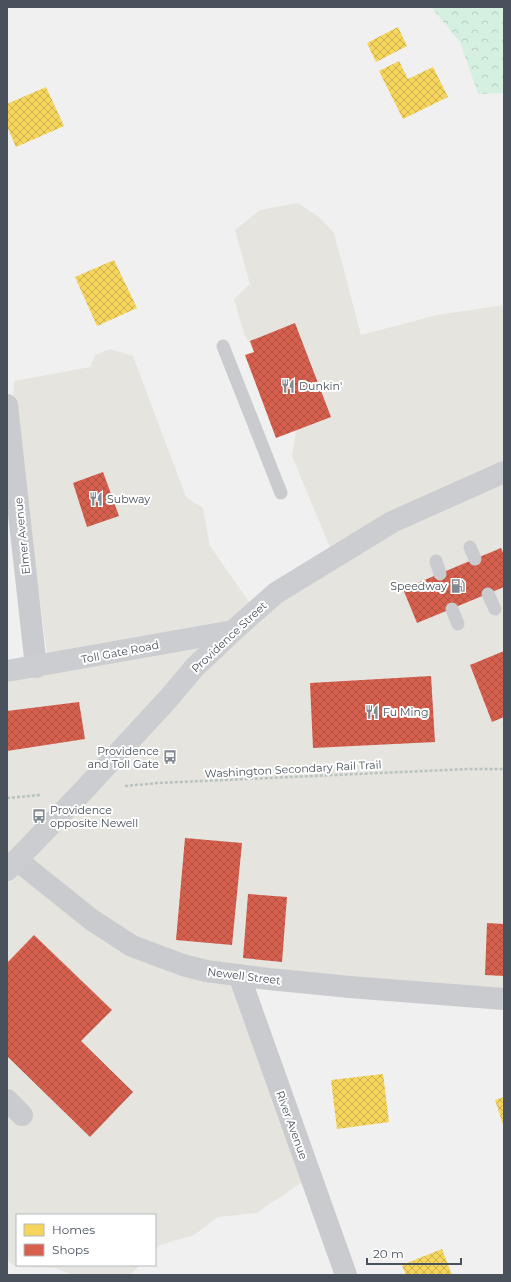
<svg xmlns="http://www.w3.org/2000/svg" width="511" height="1282" font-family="Montserrat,sans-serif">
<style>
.commercial{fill:#e5e4de}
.forest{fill:url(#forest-crowns)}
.homes{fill:url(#homes-cross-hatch)}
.shops{fill:url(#shops-cross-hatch)}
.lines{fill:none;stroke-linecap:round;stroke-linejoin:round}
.path{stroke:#b8c3c0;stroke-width:2.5;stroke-dasharray:3 2;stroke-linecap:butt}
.service{stroke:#cacbce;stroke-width:13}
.minor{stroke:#cacbce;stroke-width:22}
.secondary{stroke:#cbcdd0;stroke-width:22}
.labels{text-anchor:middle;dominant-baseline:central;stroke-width:4;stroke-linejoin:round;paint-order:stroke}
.poi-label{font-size:11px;fill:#48515c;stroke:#fff;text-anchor:start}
.street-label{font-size:11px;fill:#48515c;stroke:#fff}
</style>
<defs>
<pattern id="forest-crowns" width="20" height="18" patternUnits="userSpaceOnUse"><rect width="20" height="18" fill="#d5efe1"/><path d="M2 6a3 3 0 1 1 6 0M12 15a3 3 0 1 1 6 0" fill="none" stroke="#b8cfc3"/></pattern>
<pattern id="homes-cross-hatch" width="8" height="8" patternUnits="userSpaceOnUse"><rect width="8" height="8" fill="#f6d55c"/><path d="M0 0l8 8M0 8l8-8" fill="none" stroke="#c9af4f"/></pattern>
<pattern id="shops-cross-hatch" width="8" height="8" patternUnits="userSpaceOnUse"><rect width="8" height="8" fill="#d6604d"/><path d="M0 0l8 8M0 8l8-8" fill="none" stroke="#b05243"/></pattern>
</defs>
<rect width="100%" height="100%" fill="#f0f0f0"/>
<!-- commercial -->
<polygon class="commercial" points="298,203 319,217 334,233 361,335 437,315 504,305 504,1001 243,984 304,1181 256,1213 218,1217 194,1235 160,1245 155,1250 155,1215 17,1215 17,1265 140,1265 130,1275 73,1275 55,1268 17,1267 7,1260 7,664 47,654 13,399 14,381 90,367 95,355 110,349 133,356 186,497 203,508 210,546 252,606 334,557 292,456 300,407 255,353 244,334 234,299 250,284 235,230 260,210"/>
<!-- forest -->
<polygon class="forest" points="431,7 504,7 504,93 478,94 460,42"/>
<!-- homes -->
<g class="homes">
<polygon points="398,27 407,46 376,62 367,43"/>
<polygon points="399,61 408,79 433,67 448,97 403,119 379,71"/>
<polygon points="46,87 64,126 16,147 7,126 7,104"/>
<polygon points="114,260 137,308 97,326 75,277"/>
<polygon points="383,1074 389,1122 337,1129 331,1080"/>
<polygon points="504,1097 504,1127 495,1100"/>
<polygon points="442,1249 452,1275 406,1275 402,1265"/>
</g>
<!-- shops -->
<g class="shops">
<polygon points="295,323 331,417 276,438 245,355 254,352 250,341"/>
<polygon points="103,472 119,516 87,527 73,483"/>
<polygon points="501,548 504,555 504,587 417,623 403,589"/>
<polygon points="504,651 504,717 492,722 470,665"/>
<polygon points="431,676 435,742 313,748 310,683"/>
<polygon points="79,702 85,739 7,751 7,711"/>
<polygon points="185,838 242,843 232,945 176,940"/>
<polygon points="248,894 287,897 282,962 243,958"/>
<polygon points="487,923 504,924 504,976 485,975"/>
<polygon points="34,935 112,1010 81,1041 133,1092 90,1137 7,1056 7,963"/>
</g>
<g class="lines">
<!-- path -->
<g class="path">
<polyline points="125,786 158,783 468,769 504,769"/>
<polyline points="7,798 40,795"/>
</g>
<!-- service -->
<g class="service">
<polyline points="223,346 281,493"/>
<polyline points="470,547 475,559"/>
<polyline points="436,561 440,574"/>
<polyline points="488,594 495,609"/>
<polyline points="452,609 458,624"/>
</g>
<!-- minor -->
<g class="minor">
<polyline points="7,405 36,667"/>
<polyline points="17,860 92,920 132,946 183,965 206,971 269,979 350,987 504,999"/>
<polyline points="239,975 346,1275"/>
<polyline points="7,1100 22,1115"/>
</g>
<!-- secondary -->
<g class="secondary">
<polyline points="7,671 233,631"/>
<polyline points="7,870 84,790 168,699 195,667 233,631 276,593 392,522 504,472"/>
</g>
</g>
<!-- icons -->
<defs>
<symbol id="restaurant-bare" viewBox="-9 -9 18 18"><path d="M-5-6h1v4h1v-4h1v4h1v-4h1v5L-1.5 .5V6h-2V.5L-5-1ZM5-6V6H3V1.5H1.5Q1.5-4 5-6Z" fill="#838990" stroke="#fff" stroke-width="2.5" paint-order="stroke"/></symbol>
<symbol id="fuel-bare" viewBox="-9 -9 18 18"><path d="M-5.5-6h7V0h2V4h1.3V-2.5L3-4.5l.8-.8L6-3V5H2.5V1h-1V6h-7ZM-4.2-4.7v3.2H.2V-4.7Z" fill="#838990" stroke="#fff" stroke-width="2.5" paint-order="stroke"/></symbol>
<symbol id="bus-bare" viewBox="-9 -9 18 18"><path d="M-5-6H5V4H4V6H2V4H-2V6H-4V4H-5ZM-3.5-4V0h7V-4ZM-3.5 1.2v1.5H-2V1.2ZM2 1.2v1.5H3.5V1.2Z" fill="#838990" stroke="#fff" stroke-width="2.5" paint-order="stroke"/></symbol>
</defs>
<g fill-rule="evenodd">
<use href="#restaurant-bare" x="278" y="376" width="20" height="20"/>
<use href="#restaurant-bare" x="86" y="489" width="20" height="20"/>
<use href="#fuel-bare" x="448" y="576" width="20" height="20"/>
<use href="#restaurant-bare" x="362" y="702" width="20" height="20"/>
<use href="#bus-bare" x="160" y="747" width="20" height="20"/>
<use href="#bus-bare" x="29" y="806" width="20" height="20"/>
</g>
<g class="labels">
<!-- poi labels -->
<g class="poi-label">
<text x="299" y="386">Dunkin'</text>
<text x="107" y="499">Subway</text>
<text x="447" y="586" text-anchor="end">Speedway</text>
<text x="383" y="712">Fu Ming</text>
<text x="159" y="751" text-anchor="end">Providence<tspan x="159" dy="13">and Toll Gate</tspan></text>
<text x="50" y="810">Providence<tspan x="50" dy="13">opposite Newell</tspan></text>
</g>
<!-- street labels -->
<g class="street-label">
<text transform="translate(22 536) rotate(-96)">Elmer Avenue</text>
<text transform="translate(229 637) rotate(-43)">Providence Street</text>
<text transform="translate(120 652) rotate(-11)">Toll Gate Road</text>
<text transform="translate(293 769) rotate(-3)">Washington Secondary Rail Trail</text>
<text transform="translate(244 976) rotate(7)">Newell Street</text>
<text transform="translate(292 1125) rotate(70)">River Avenue</text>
</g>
</g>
<!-- border -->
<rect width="511" height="1282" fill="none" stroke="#48515c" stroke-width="16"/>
<!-- legend -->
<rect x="16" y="1214" width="140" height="52" fill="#ffffff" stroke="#b6b9be"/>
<rect x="24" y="1224" width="20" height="12" fill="#f6d55c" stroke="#b6b9be"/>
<text x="52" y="1234" font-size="12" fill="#48515c">Homes</text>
<rect x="24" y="1244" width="20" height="12" fill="#d6604d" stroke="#b6b9be"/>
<text x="52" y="1254" font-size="12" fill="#48515c">Shops</text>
<!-- scale -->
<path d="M367 1258v6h94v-6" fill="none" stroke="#48515c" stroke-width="2"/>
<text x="373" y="1258" font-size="12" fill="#48515c" stroke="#ffffff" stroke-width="3" paint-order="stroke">20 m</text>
</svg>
